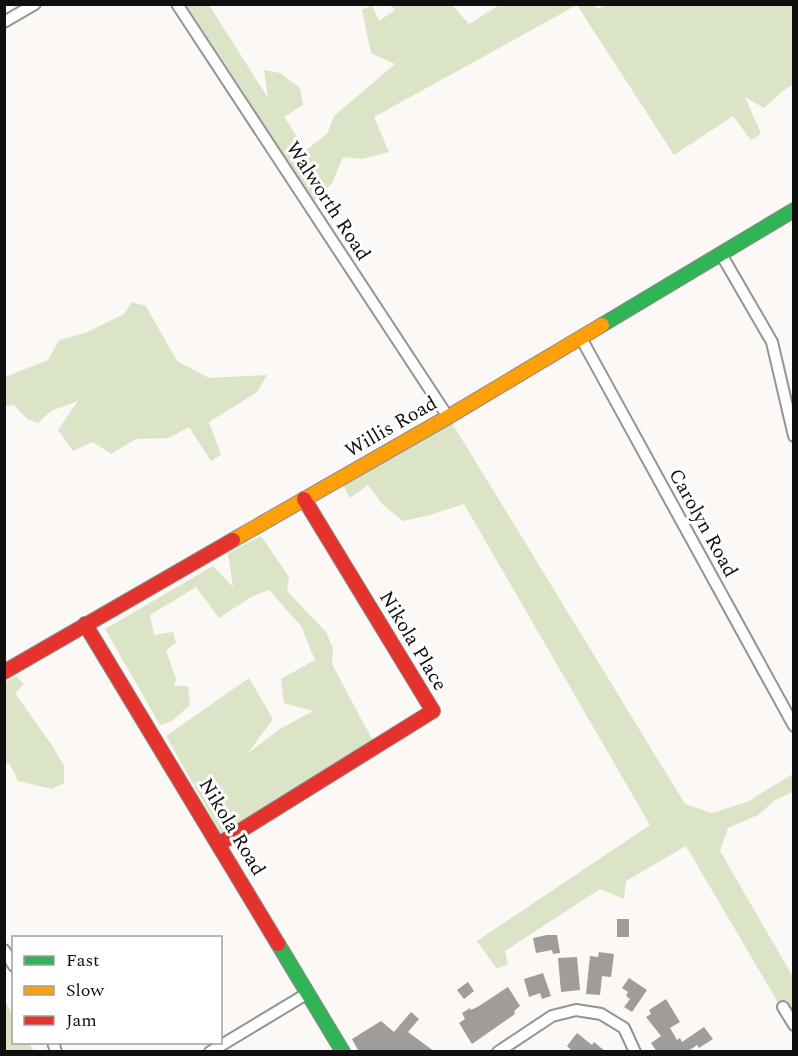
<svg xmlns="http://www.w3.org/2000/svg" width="798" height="1056" font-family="Spectral,serif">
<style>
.forest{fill:#dbe4c6}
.building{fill:#9f9c9a}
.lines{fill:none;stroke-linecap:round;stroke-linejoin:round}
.street-casing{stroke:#959493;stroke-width:14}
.fast-casing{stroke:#8c8b89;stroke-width:16}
.slow-casing{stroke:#8c8b89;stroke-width:16}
.jam-casing{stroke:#8c8b89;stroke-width:16}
.street{stroke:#fefefe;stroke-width:10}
.fast{stroke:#30b455;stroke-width:14}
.slow{stroke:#ff9f0a;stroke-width:14}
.jam{stroke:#e5322d;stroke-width:14}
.labels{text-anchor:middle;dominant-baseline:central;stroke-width:6;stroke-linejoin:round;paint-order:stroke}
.street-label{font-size:20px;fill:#0f0f0f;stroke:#fff}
</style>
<rect width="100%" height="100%" fill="#fbf8f5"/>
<!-- forest -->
<g class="forest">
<polygon points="594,4 597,9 610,4 793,5 793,85 784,90 764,108 745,97 761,134 751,140 733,116 674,155 577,5 374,117 389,152 362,159 343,157 332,183 312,202 270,134 184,5 209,5 268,98 264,70 280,73 300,88 303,105 284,117 306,150 327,134 334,116 395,64 371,53 362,10 372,5 379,21 395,10 390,5 452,5 469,24 499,5"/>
<polygon points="132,302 146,306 177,361 209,378 267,375 257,392 209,422 221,455 211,461 189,427 169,438 136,439 111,454 93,442 73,451 58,430 78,401 51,411 38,423 27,419 14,405 5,406 5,377 48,360 59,340 85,333 124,314"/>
<polygon points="452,423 685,804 712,813 747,802 793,774 793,792 775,800 758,815 728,828 720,851 793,977 793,1024 783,1011 686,846 626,881 624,899 600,889 505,951 508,964 497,969 477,941 650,825 464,504 430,515 403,521 382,504 368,485 350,498 343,485"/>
<polygon points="261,536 289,577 287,591 326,632 333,648 332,664 373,741 221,833 166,736 249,678 273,719 248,753 280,729 313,711 284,703 281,679 315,660 301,626 269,590 251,597 219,618 196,587 150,615 154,635 173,632 176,643 166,650 176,679 174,686 188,686 190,705 172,721 160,725 105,629 213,566 233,587 228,553"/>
<polygon points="16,676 24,684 15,693 53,747 64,766 64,783 52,789 18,781 10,764 5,763 5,682"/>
<polygon points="4,999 13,1015 14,1042 29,1043 34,1051 5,1051"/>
</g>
<!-- building -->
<g class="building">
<rect x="617" y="919" width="12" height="18"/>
<polygon points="547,935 557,935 560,953 553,954 552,950 536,953 533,938"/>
<polygon points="599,952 614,954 611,977 602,976 600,995 586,994 590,956 598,957"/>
<polygon points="577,957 580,990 561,992 558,958"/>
<polygon points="543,973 551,996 542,999 540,993 529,997 524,979"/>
<polygon points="629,978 647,990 632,1012 624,1007 630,999 626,996 628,992 622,988"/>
<polygon points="468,982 474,991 464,999 457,990"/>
<polygon points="508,987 520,1006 514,1011 515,1014 472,1044 459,1023 465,1019 462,1013 470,1008 471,1010 479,1006"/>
<polygon points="666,999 680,1022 670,1028 677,1040 680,1038 682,1042 704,1027 713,1039 699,1048 697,1045 687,1052 657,1052 651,1043 661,1036 646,1017 651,1014 649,1010"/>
<polygon points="411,1012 419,1019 408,1032 435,1052 359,1052 352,1039 381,1021 394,1032"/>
<polygon points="577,1033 592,1045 594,1042 606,1052 573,1052 567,1046"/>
</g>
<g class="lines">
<defs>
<g id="street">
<polyline points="177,4 448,417"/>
<polyline points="4,22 35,4"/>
<polyline points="721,254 772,342 794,436"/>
<polyline points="581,338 794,726"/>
<polyline points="4,950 14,966"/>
<polyline points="783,1007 794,1025"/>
<polyline points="53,1042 56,1052"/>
<polyline points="210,1052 308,993"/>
<polyline points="498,1052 552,1016 576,1010 601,1014 624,1028 635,1052"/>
</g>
<g id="fast">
<polyline points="602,325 794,210"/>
<polyline points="278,944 343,1052"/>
</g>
<polyline id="slow" points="233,540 448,417 602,325"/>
<g id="jam">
<polyline points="85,624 278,944"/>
<polyline points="4,672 233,540"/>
<polyline points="219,844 433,711 304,499"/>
</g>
</defs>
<!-- street casing -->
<use href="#street" class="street-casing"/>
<!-- fast casing -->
<use href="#fast" class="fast-casing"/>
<!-- slow casing -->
<use href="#slow" class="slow-casing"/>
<!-- jam casing -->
<use href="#jam" class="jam-casing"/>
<!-- street -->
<use href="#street" class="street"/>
<!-- fast -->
<use href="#fast" class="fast"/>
<!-- slow -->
<use href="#slow" class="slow"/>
<!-- jam -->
<use href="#jam" class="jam"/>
</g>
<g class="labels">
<!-- street labels -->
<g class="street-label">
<text transform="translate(328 201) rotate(57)">Walworth Road</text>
<text transform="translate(391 427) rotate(-30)">Willis Road</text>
<text transform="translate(703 523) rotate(61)">Carolyn Road</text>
<text transform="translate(413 641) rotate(59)">Nikola Place</text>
<text transform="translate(232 827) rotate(59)">Nikola Road</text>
</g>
</g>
<!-- border -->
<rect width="798" height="1056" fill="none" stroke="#0f0f0f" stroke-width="12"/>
<!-- legend -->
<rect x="12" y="936" width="210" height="108" fill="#ffffff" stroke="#9f9f9f" stroke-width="1.5"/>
<rect x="24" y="956" width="30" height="9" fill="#30b455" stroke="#9f9f9f" stroke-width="1.5"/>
<text x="66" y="966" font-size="18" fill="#0f0f0f">Fast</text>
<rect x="24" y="986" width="30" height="9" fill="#ff9f0a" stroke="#9f9f9f" stroke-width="1.5"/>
<text x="66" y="996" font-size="18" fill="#0f0f0f">Slow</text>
<rect x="24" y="1016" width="30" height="9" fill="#e5322d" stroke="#9f9f9f" stroke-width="1.5"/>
<text x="66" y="1026" font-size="18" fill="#0f0f0f">Jam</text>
</svg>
